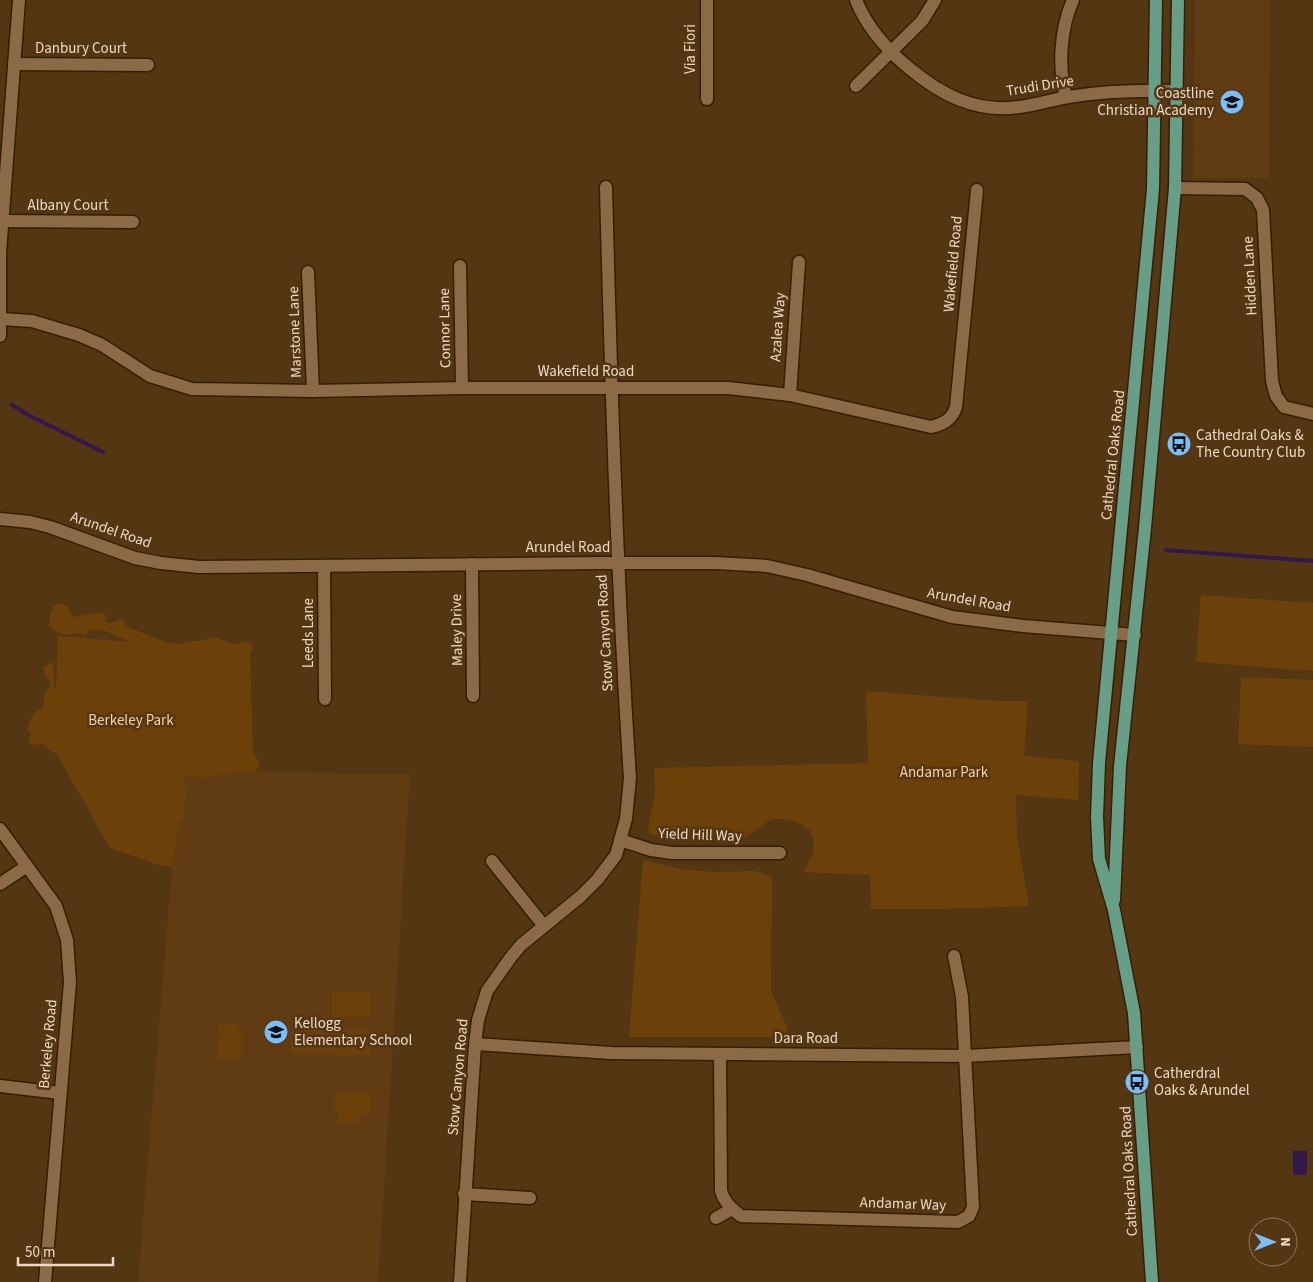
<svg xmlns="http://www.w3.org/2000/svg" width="1313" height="1282" font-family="'Source Sans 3',sans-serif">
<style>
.built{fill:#613b11}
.green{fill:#6c4009}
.water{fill:#33194b}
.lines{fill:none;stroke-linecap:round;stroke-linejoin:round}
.stream{stroke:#33194b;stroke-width:4}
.minor-casing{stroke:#361e04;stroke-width:15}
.major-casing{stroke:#361e04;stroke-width:15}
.minor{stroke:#8d6a47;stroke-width:12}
.major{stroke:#679e88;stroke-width:12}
.labels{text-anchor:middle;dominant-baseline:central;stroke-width:5;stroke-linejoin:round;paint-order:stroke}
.street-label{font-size:15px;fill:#edd9c6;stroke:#553613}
.poi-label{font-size:15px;fill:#edd9c6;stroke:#553613;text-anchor:start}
.park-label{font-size:15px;fill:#facfa6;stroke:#553613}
</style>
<rect width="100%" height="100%" fill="#553613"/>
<!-- built -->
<g class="built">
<polygon points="1195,0 1270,0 1269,178 1193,178"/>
<polygon points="254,772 410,774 378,1282 138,1282 172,867 183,777"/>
</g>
<!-- green -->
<g class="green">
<polygon points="1201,595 1313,603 1313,671 1196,662"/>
<path d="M 59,603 L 69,607 L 70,612 L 74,617 L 102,612 L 106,616 L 105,622 L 110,623 L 122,619 L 126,622 L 125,626 L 166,642 L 181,644 L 217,637 L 231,644 L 249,642 L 253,648 L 250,654 L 253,750 L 260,765 L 256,771 L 253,772 L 216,775 L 202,779 L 198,776 L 183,777 L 183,782 C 190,790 183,807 184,818 L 178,824 L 172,867 L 156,864 L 110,848 L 55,751 L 53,753 L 42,744 L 31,745 L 28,741 L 31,733 L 27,729 L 34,712 C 45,709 44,705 44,695 L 50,687 L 50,679 L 47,679 L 43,667 L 52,662 C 56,672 51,683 56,690 L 58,636 L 131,642 L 103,630 L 91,629 L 85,635 L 75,633 C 65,638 57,631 49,626 C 50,616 50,607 59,603 Z"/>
<polygon points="1241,677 1313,680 1313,747 1238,744"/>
<polygon points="866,691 996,701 1028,701 1024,756 1079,761 1078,800 1016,795 1017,836 1029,906 942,909 871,909 870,875 803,872 812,855 814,843 810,831 802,824 785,819 771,819 748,836 703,837 650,835 648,827 655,792 654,768 868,763"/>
<polygon points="643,860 680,869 715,872 755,871 772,877 771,991 787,1027 787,1037 629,1037"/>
<polygon points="332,992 370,993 370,1017 332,1017"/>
<polygon points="219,1024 236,1024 241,1031 241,1058 218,1058"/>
<polygon points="291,1029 330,1030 330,1054 291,1054"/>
<rect x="331" y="1030" width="39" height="25"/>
<polygon points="335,1093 370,1093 370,1115 360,1115 360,1122 339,1122 339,1112 335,1112"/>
</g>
<!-- water -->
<rect class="water" x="1293" y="1151" width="14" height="24"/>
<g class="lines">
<!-- stream -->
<g class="stream">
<polyline points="12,405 28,415 103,452"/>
<polyline points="1166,550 1313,561"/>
</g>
<defs>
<g id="minor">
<path d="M 856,0 C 867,28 886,49 909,68 C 941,95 976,113 1019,107 C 1036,105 1051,100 1068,97 C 1104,91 1141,90 1177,91"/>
<polyline points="14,64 148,65"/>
<polyline points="856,86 922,21 935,0"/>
<path d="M 1066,97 C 1058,68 1060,29 1073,0"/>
<polyline points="707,99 707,0"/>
<polyline points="1175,188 1245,189 1257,198 1263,210 1272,381 1276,396 1284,407 1313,414"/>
<polyline points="3,221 133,222"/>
<polyline points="460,266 462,388"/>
<polyline points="308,272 313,391"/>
<path d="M 1,319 L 32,321 L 79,335 L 102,345 L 150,376 L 192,389 L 313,391 L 462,388 L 728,388 L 790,395 L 931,427 C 943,424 952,420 956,407 L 977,190"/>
<polyline points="0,336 0,253 19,0"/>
<polyline points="790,395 799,262"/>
<polyline points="0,519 30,522 50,527 135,558 161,563 199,567 600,563 715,563 767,566 807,575 952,617 1023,626 1135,635"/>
<polyline points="472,564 473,696"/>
<polyline points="324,567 325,699"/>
<polyline points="0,829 56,906 67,940 70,982 45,1282"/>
<polyline points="620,840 651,850 672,853 780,853"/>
<polyline points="492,861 544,926"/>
<polyline points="0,884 27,866"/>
<polyline points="475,1044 611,1053 966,1056 1137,1047"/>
<path d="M 720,1054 L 721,1191 C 724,1202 732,1209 741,1216 L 958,1222 L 969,1216 L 973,1207 L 962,997 L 954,956"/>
<polyline points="0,1086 60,1093"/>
<polyline points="464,1194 530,1198"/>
<polyline points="716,1218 732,1209"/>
<path d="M 460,1282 L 475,1044 L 478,1020 L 487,991 L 511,957 L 521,945 L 581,896 L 597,880 L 616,855 L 626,819 L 630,778 C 617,581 611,384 606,187"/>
</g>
<g id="major">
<polyline points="1114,900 1120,766 1145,528 1175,188 1178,0"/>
<polyline points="1152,1282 1134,1013 1114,910 1099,859 1097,817 1099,763 1153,189 1156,0"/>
</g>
</defs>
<!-- minor casing -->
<use href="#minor" class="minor-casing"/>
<!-- major casing -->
<use href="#major" class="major-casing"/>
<!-- minor -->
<use href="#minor" class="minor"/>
<!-- major -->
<use href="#major" class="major"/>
</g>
<!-- icons -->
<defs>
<symbol id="school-disc" viewBox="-11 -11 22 22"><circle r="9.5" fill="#7abff8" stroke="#553613"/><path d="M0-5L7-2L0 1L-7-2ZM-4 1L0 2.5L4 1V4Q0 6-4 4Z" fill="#111"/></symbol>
<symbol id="bus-disc" viewBox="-11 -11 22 22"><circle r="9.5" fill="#7abff8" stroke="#553613"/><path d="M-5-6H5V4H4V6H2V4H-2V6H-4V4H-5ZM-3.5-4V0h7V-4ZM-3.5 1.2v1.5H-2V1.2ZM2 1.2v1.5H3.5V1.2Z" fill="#111"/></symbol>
</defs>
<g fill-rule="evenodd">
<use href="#school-disc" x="1218" y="88" width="28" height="28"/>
<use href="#bus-disc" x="1165" y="430" width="28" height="28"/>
<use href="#school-disc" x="262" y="1018" width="28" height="28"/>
<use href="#bus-disc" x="1123" y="1068" width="28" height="28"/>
</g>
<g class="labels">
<!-- street labels -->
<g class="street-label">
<text x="81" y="48">Danbury Court</text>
<text transform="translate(690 49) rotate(-90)">Via Fiori</text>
<text transform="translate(1040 86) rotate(-9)">Trudi Drive</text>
<text x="68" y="205">Albany Court</text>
<text transform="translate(953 264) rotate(-85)">Wakefield Road</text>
<text transform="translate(1250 276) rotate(-93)">Hidden Lane</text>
<text transform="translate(778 327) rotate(-86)">Azalea Way</text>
<text transform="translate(445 328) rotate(-91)">Connor Lane</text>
<text transform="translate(295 332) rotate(-92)">Marstone Lane</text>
<text x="586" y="371">Wakefield Road</text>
<text transform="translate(1113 455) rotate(-84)">Cathedral Oaks Road</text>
<text transform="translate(111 530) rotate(19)">Arundel Road</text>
<text x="568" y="547">Arundel Road</text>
<text transform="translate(969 600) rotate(10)">Arundel Road</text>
<text transform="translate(457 630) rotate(-91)">Maley Drive</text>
<text transform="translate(308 633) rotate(-90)">Leeds Lane</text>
<text transform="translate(605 633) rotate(-93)">Stow Canyon Road</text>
<text transform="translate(700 835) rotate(2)">Yield Hill Way</text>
<text x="806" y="1038">Dara Road</text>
<text transform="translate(48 1044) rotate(-85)">Berkeley Road</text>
<text transform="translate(458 1077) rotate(-85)">Stow Canyon Road</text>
<text transform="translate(1129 1171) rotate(-93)">Cathedral Oaks Road</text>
<text transform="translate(903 1204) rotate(2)">Andamar Way</text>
</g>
<!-- poi labels -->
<g class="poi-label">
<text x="1214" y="93" text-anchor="end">Coastline<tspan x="1214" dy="17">Christian Academy</tspan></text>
<text x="1196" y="435">Cathedral Oaks &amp;<tspan x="1196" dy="17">The Country Club</tspan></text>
<text x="294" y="1023">Kellogg<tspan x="294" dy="17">Elementary School</tspan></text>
<text x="1154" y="1073">Catherdral<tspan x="1154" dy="17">Oaks &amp; Arundel</tspan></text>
</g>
<!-- park labels -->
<g class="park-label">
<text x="131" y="720">Berkeley Park</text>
<text x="944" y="772">Andamar Park</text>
</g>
</g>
<!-- north arrow -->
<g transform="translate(1273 1242) rotate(90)"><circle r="24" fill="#553613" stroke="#92775b"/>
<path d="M0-4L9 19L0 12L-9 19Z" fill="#7abff8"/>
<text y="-8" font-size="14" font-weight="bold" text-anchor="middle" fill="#edd9c6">N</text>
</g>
<!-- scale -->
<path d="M18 1257v8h95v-8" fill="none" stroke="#edd9c6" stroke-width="2.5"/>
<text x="25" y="1257" font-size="15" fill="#edd9c6" stroke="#553613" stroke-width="4" paint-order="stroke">50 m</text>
</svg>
